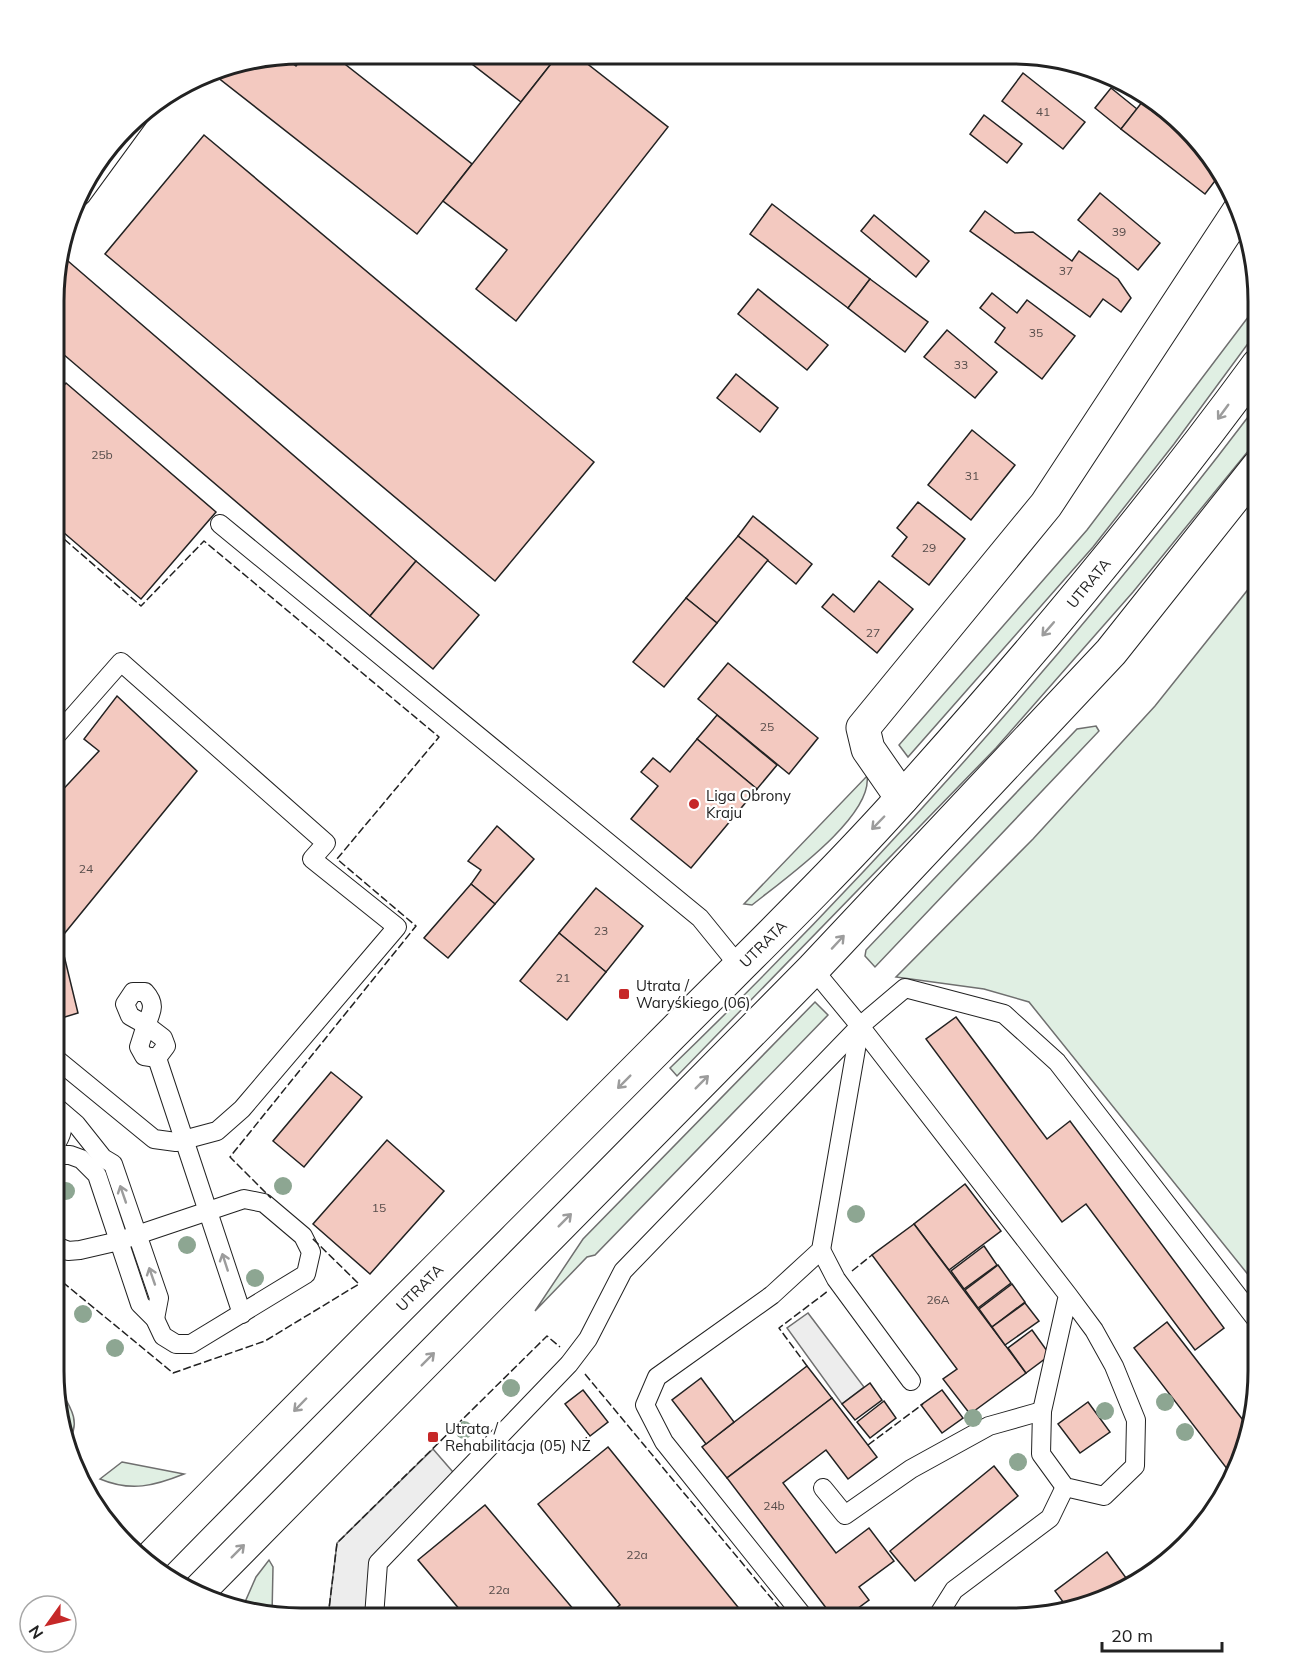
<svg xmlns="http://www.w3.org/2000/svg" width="1312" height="1672" font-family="Mulish,sans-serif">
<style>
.green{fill:#e0efe3;stroke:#6f6f6f;stroke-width:1.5}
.parking{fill:#ededed;stroke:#6f6f6f;stroke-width:1.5}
.building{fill:#f3c9c0;stroke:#222;stroke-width:1.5}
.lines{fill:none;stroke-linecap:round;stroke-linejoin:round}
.lane-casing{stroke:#222;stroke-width:20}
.street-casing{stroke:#222;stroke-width:35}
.secondary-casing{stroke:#222;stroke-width:35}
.lane{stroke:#fff;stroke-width:18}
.street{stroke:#fff;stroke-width:33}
.secondary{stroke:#fff;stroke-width:33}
.fence{stroke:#222;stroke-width:1.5;stroke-dasharray:8 3;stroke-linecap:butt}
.tree{fill:#8da692}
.oneway{stroke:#9c9c9c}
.poi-dot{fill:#c62828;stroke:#fff;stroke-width:2}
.labels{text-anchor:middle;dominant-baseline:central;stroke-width:4.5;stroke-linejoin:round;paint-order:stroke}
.number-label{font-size:12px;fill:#564c4a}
.street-label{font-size:15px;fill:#222;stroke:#fff}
.poi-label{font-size:15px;fill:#222;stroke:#fff;text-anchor:start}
.rim{fill:none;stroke:#222;stroke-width:3}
</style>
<rect width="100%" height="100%" fill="#fff"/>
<!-- green -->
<g class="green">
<polygon points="1258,304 1258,330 1174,444 1093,547 908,757 899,745 1087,530"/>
<path d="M 1258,404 L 1258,439 L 1133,592 L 996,748 L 677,1076 L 670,1068 C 883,862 1079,640 1258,404 Z"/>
<polygon points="1258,577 1258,1287 1029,1002 984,989 896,977 1033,839 1155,706"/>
<polygon points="1096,726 1099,731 875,967 865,956 866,950 1077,729"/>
<path d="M 867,776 C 873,817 783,880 752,905 L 744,904 Z"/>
<polygon points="815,1002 828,1015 595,1255 587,1257 535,1311 583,1239"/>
<path d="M 56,1383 C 67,1402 85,1423 66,1443 Z"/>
<path d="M 122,1462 L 184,1474 C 154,1486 131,1492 100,1479 Z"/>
<polygon points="269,1560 273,1567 272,1615 242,1609 256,1577"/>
</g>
<!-- parking -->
<g class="parking">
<polygon points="808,1313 864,1387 842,1404 787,1328"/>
<polygon points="433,1449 459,1479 378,1563 374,1617 328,1617 337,1543"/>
</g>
<!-- building -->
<g class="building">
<polygon points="305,54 332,54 472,164 417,234 212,73 221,67 284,57 296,66"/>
<polygon points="459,54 558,55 521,102"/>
<polygon points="558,55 576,55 668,127 516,321 476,289 507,250 443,201"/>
<polygon points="948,56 962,56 956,63"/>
<polygon points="1023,73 1085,122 1063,149 1002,101"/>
<polygon points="1111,88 1137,109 1121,129 1095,108"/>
<polygon points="1146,97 1156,104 1151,110 1160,117 1164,112 1221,173 1205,194 1121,129"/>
<polygon points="984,115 1022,144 1007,163 970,134"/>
<polygon points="204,135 594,462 495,581 105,254"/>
<polygon points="1100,193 1160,243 1138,270 1078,220"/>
<polygon points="772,204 870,279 848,308 750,234"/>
<polygon points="985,211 1015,233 1033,232 1072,261 1079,251 1118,279 1131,298 1121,312 1103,299 1090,317 970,231"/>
<polygon points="874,215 929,261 916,277 861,231"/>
<polygon points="61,255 416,561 370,616 56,348 56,269"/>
<polygon points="870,279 928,322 905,352 848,308"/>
<polygon points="758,289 828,345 807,370 738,314"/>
<polygon points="992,293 1017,313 1027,300 1075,336 1042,379 995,342 1005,328 980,308"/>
<polygon points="947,330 997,372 975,398 924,357"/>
<polygon points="736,374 778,408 760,432 717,398"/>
<polygon points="66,383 216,512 141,599 56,526 56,395"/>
<polygon points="972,430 1015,465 971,520 928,485"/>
<polygon points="918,502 965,539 929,585 892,556 907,537 897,528"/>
<polygon points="753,516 812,564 796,584 738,536"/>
<polygon points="738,536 768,560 717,623 686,598"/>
<polygon points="416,561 479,615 433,669 370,616"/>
<polygon points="879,581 913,609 877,653 822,607 833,594 854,612"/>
<polygon points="686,598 717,623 664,687 633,662"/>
<polygon points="728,663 818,738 789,774 698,699"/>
<polygon points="117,696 197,771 60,939 78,1013 55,1020 55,798 99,751 84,739"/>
<polygon points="717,715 777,765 757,789 697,739"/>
<polygon points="697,739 757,789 691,868 631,819 658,786 641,772 653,758 670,772"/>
<polygon points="497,826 534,859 495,904 471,884 481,870 468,861"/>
<polygon points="471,884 495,904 448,958 424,938"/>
<polygon points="596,888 643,926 606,972 559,933"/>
<polygon points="559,933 606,972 567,1020 520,981"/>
<polygon points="956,1017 1047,1139 1070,1121 1224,1328 1195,1350 1086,1204 1062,1222 926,1039"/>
<polygon points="331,1072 362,1097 304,1167 273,1141"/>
<polygon points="387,1140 444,1191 370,1274 313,1224"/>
<polygon points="965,1184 1001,1231 949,1270 914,1224"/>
<polygon points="914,1224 1026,1373 970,1414 943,1379 957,1369 872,1255"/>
<polygon points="984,1246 997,1265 964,1289 951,1271"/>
<polygon points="998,1265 1011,1283 978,1308 965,1290"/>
<polygon points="1012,1284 1025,1302 992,1327 979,1309"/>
<polygon points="1025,1303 1039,1321 1005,1345 992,1327"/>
<polygon points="1167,1322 1246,1424 1231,1474 1134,1348"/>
<polygon points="1032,1330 1050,1355 1026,1373 1008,1348"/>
<polygon points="807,1366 832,1398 727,1478 702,1447"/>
<polygon points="701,1378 734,1422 706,1444 672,1400"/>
<polygon points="870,1383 882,1400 855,1420 842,1404"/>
<polygon points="583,1390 608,1422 590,1436 565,1404"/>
<polygon points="942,1390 963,1418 942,1433 921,1405"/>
<polygon points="832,1398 877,1457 848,1479 826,1450 783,1483 836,1553 869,1528 894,1561 859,1587 869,1600 846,1617 833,1617 727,1478"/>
<polygon points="884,1401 896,1418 870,1438 857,1422"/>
<polygon points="1088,1402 1110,1432 1080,1453 1058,1424"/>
<polygon points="608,1447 746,1617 605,1617 620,1605 538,1504"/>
<polygon points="994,1466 1018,1496 915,1581 890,1551"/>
<polygon points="485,1505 580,1617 466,1617 418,1560"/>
<polygon points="1107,1552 1132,1586 1066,1606 1055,1591"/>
</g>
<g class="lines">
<defs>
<g id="lane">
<polyline points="81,196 141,114"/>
<polyline points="220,524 700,918 739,966"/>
<polyline points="813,969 860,1026 1068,1295 1094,1330 1114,1366 1136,1420 1135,1466 1104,1496 1065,1487 1041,1454 1042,1411 1068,1295"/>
<path d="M 133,992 L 145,992 C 156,1004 152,1011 146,1025 L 130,1016 L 125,1004 Z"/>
<polygon points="146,1025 163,1038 166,1046 157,1058 144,1056 139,1047"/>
<polyline points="55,1058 154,1139 176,1142 217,1131 242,1109 397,927 312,859 326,843 121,662 55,737"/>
<polyline points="157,1058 242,1314"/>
<polyline points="55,1106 76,1124 103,1158 113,1164 159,1298 155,1319"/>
<path d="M 54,1147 C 63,1134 64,1127 61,1112"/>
<polyline points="54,1245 68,1251 80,1250 119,1241 244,1199 264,1203 303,1236 311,1252 306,1274 191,1344 176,1344 163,1336 155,1319 140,1304 97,1175 81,1159 70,1155 54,1155"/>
<polyline points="821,1250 836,1279 911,1381"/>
<polyline points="823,1488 845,1515 911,1469 989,1426 1042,1411"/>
<polyline points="374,1617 378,1563 569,1364 588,1339 623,1271 860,1026 905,988 1004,1014 1057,1062 1258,1322"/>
<polyline points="804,1617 664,1442 645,1405 657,1377 772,1295 821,1250 860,1026"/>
<polyline points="937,1617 954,1590 1050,1518 1065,1487"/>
</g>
<polyline id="street" points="902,798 868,749 863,728 1046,505 1239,211"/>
<g id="secondary">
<path id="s1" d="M 149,1560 C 317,1388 488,1219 658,1048 C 740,965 826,883 904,796 C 1028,658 1148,515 1258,365"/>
<polyline points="197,1593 813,969 1111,652 1258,467"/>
</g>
</defs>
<!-- lane casing -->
<use href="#lane" class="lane-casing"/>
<!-- street casing -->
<use href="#street" class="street-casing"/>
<!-- secondary casing -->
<use href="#secondary" class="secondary-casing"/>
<!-- lane -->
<use href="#lane" class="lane"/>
<!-- street -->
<use href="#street" class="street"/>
<!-- secondary -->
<use href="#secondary" class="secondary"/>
<!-- fence -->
<g class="fence">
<polyline points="56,532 141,606 204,541 439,737 337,859 416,926 230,1157 271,1198"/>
<polyline points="852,1271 872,1255"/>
<polyline points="54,1275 173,1373 265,1341 359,1284 312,1238"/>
<polyline points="807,1366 779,1328 828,1291"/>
<polyline points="585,1374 787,1617"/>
<polyline points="868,1445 923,1404"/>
<polyline points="328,1617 337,1543 547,1336 560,1347"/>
</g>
</g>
<!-- trees -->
<g class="tree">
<circle cx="283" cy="1186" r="9"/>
<circle cx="66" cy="1191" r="9"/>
<circle cx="856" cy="1214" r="9"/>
<circle cx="187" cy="1245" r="9"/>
<circle cx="255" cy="1278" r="9"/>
<circle cx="83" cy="1314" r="9"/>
<circle cx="115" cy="1348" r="9"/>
<circle cx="511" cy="1388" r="9"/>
<circle cx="1165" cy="1402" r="9"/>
<circle cx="1105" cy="1411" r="9"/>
<circle cx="973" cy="1418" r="9"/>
<circle cx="464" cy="1430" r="9"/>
<circle cx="1185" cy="1432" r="9"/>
<circle cx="1018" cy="1462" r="9"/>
</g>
<!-- one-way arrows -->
<defs><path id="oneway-shaft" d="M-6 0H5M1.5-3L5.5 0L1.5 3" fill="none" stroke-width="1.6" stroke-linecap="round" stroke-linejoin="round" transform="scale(1.5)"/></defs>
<g class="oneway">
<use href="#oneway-shaft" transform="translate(1223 412) rotate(126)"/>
<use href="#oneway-shaft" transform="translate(1048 629) rotate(131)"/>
<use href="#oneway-shaft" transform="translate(878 823) rotate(134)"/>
<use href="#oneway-shaft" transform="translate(838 942) rotate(-47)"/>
<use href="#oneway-shaft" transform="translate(624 1082) rotate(135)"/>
<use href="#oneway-shaft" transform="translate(702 1082) rotate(-45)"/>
<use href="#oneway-shaft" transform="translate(123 1194) rotate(-109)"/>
<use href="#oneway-shaft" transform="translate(565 1220) rotate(-45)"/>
<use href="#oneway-shaft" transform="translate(225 1262) rotate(-108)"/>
<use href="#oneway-shaft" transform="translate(152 1276) rotate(-109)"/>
<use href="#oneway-shaft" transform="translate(428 1359) rotate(-45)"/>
<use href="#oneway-shaft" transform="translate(300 1405) rotate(134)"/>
<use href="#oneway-shaft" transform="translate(238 1551) rotate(-45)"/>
</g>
<!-- markers -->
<g class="poi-dot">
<circle cx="694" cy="804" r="6"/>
<rect x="618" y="988" width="12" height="12" rx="3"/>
<rect x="427" y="1431" width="12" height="12" rx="3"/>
</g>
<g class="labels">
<!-- number labels -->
<g class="number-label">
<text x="1043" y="111">41</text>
<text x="1119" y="231">39</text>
<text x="1066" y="270">37</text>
<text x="1036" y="332">35</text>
<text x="961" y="364">33</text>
<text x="102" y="454">25b</text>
<text x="972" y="475">31</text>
<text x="929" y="547">29</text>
<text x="873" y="632">27</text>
<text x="767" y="726">25</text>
<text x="86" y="868">24</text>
<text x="601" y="930">23</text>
<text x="563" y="977">21</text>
<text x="379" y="1207">15</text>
<text x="938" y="1299">26A</text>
<text x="774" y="1505">24b</text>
<text x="637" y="1554">22a</text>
<text x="499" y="1589">22a</text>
</g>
<!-- street labels -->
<g class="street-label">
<text stroke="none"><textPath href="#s1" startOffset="1356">UTRATA</textPath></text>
<text stroke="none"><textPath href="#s1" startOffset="870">UTRATA</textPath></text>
<text stroke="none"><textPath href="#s1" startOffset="384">UTRATA</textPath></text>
</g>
<!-- poi labels -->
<g class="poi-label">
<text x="706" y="795">Liga Obrony<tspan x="706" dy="17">Kraju</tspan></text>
<text x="636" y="985">Utrata /<tspan x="636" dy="17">Waryśkiego (06)</tspan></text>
<text x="445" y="1428">Utrata /<tspan x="445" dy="17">Rehabilitacja (05) NŻ</tspan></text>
</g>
</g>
<!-- crop -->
<path d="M0 0H1312V1672H0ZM301 64H1011A237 237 0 0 1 1248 301V1371A237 237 0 0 1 1011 1608H301A237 237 0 0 1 64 1371V301A237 237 0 0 1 301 64Z" fill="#fff" fill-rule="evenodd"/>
<path class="rim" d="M301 64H1011A237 237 0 0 1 1248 301V1371A237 237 0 0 1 1011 1608H301A237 237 0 0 1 64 1371V301A237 237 0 0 1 301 64Z"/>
<!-- north arrow -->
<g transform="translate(48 1624) rotate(236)"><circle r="28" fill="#ffffff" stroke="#a7a7a7" stroke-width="1.5"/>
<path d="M0-4.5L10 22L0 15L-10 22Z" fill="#c62828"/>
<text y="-9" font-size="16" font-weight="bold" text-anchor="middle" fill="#222222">N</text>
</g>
<!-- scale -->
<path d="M1102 1642v9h120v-9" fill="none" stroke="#222222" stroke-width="3"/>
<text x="1111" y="1642" font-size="18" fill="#222222" stroke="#ffffff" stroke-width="4.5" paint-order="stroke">20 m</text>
</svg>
